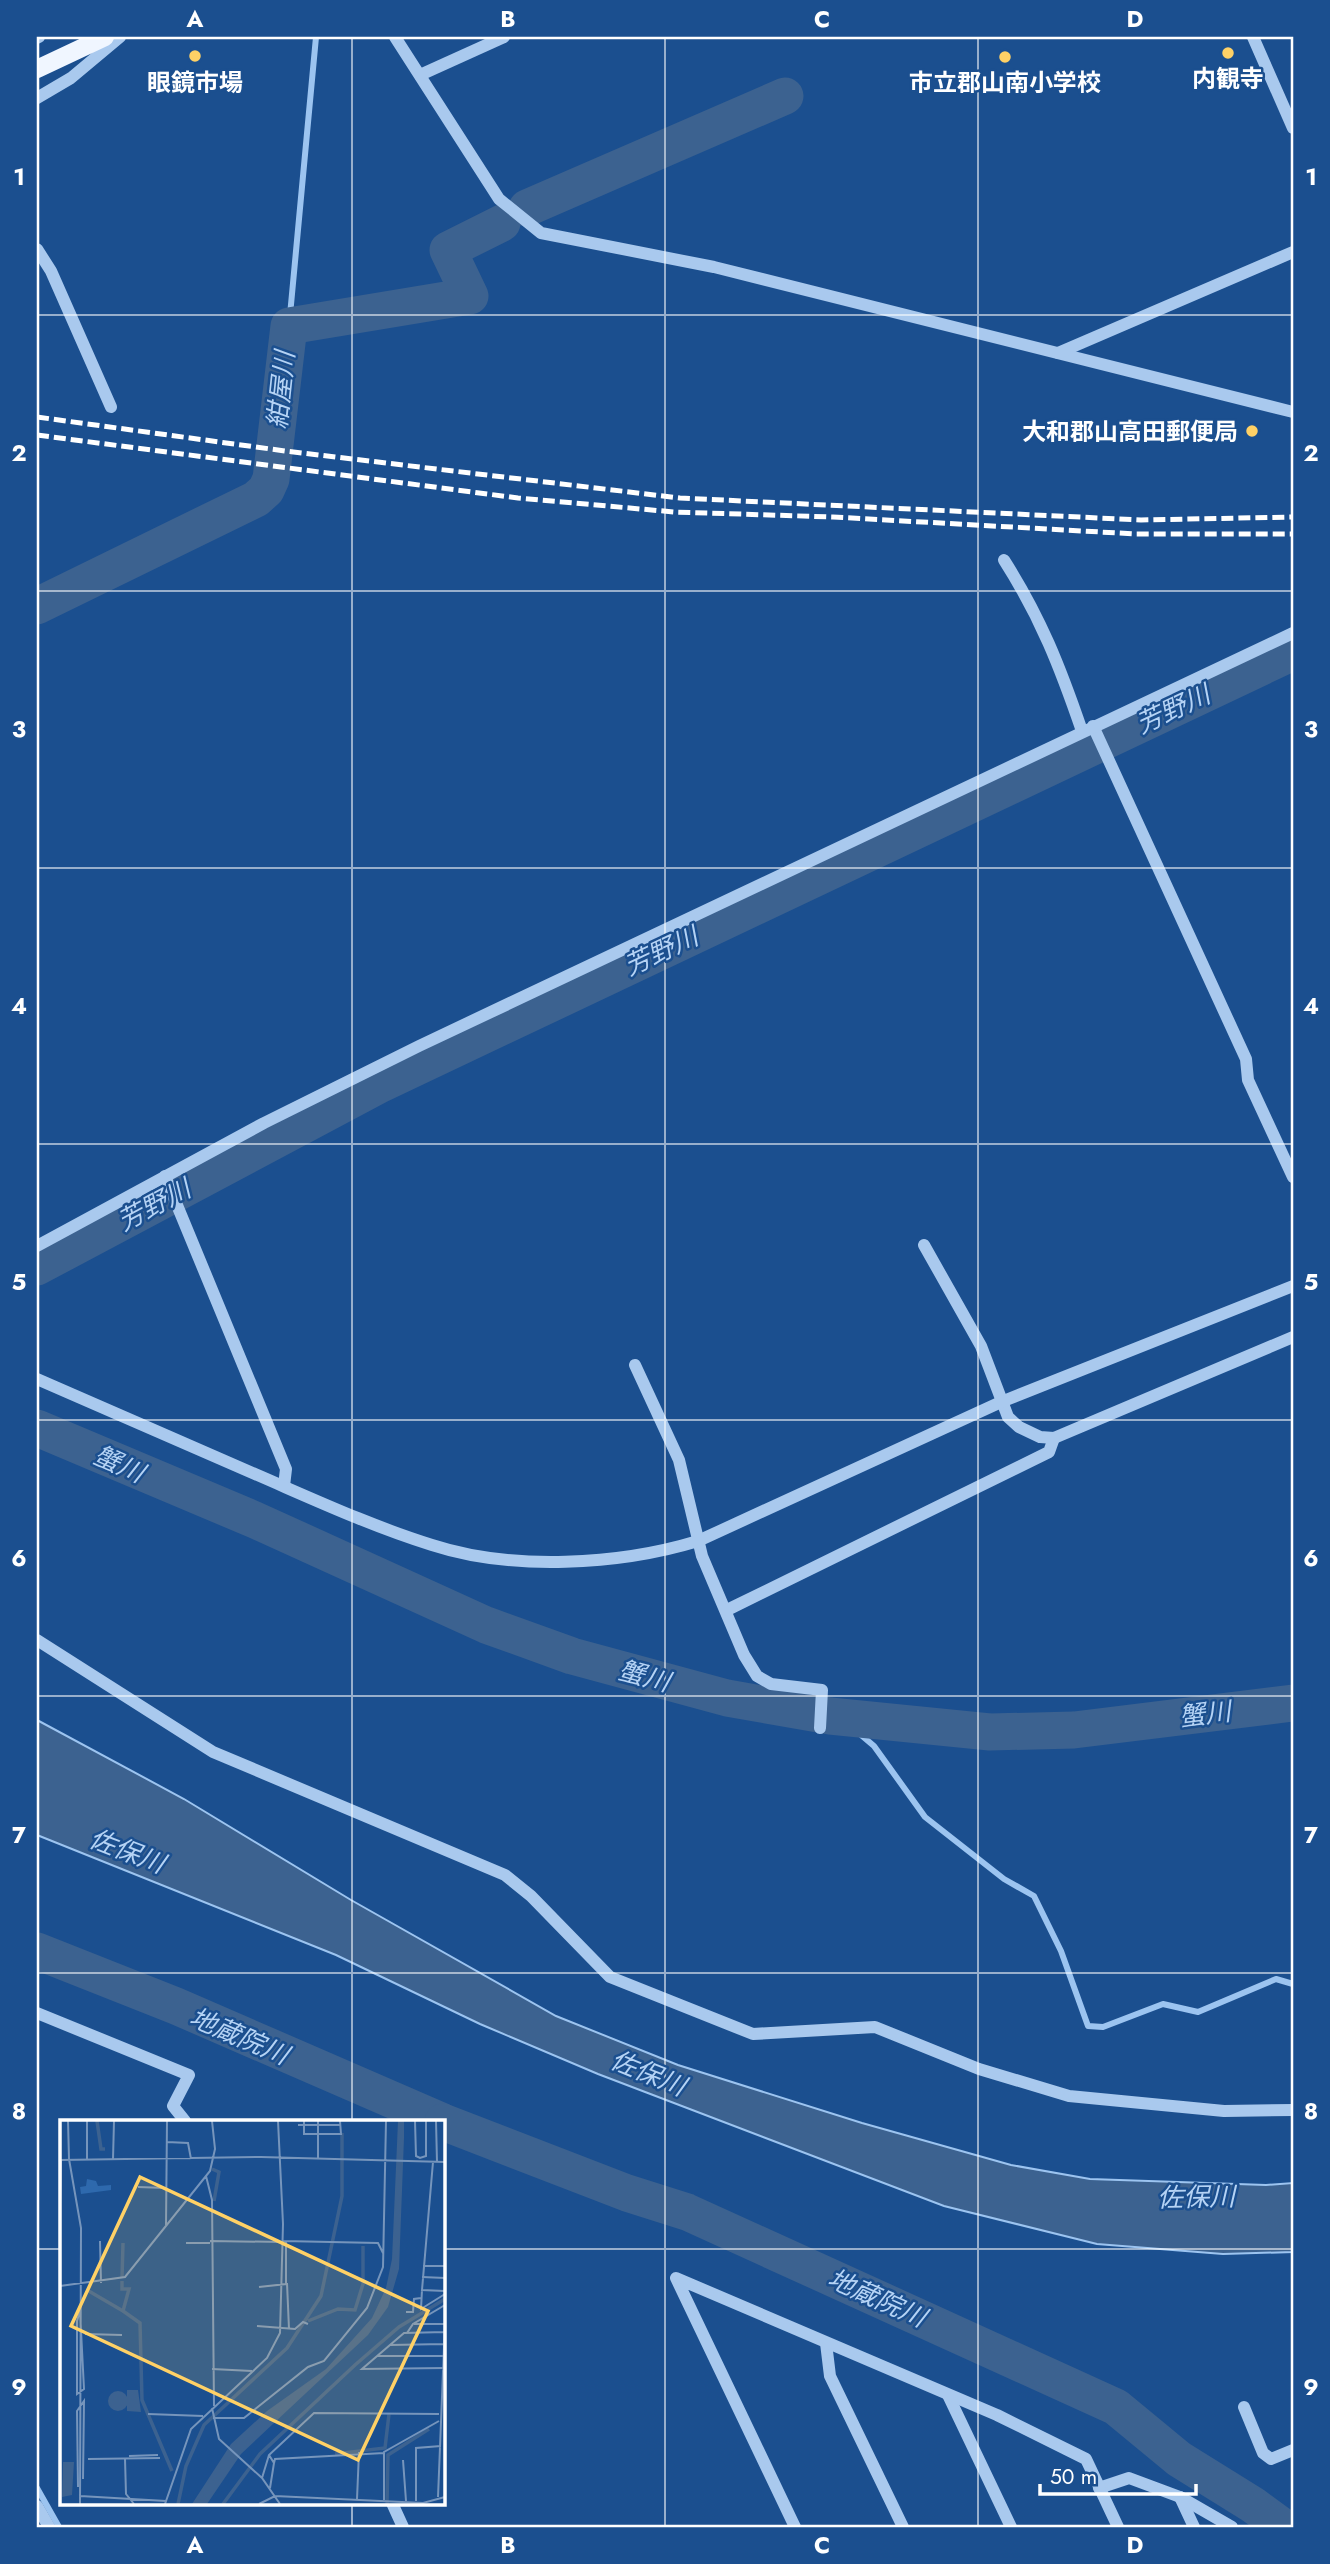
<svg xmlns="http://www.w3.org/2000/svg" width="1330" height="2564" font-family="Jost,'Noto Sans JP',sans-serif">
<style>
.water{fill:#3c6290;stroke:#9cc4f0;stroke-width:2}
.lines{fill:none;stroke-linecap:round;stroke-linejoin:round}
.stream{stroke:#9cc4f0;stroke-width:6}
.river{stroke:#3c6290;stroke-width:37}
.minor{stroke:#a9c9ee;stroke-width:12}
.major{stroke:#f0f6ff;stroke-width:18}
.rail{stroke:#fff;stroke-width:5;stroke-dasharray:12 5;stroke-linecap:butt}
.grid{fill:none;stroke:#fff;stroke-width:2;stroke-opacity:0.55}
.poi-dot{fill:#ffd166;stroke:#1b4f8f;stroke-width:2.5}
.labels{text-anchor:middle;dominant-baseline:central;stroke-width:5;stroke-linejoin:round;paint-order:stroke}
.poi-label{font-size:24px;font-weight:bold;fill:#fff;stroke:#1b4f8f}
.water-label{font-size:26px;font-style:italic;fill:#b5d3f5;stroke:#1b4f8f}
.inset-river{fill:none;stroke:#3c6290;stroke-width:3.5}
.inset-road{fill:none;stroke:#7695bc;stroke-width:2}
.view{fill:#ffd166;fill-opacity:0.15;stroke:#ffd166;stroke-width:3.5}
.inset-edge{fill:none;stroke:#fff;stroke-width:3.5}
.neatline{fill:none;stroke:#fff;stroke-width:2.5}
.grid-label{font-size:23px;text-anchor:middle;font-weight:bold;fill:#fff}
</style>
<rect width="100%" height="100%" fill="#1b4f8f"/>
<!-- water -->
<polygon class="water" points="37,1720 184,1799 351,1900 556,2016 678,2065 862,2123 1011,2165 1090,2179 1266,2185 1293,2183 1293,2252 1223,2254 1097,2244 944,2206 598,2074 480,2024 336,1955 37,1835"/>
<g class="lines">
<!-- stream -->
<g class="stream">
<polyline points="289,326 316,37"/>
<polyline points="841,1718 874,1746 925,1817 1004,1879 1034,1896 1061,1951 1088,2026 1103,2027 1163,2004 1198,2012 1276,1979 1293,1984"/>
<polyline points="37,2488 59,2527"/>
</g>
<!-- river -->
<g class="river">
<polyline points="527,208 785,96"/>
<polyline points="37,606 256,499 266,490 271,479 289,326 470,296 448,250 502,223"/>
<polyline points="37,1267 381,1084 1293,652"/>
<polyline points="37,1428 255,1520 486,1625 572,1656 727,1698 830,1716 990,1732 1074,1730 1293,1703"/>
<polyline points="37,1951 176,2006 441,2121"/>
<polyline points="443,2122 627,2193 687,2212 1116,2407 1179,2459 1253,2505 1283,2527"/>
</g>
<!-- minor -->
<g class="minor">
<polyline points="395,37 499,199 541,233 714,267 1293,412"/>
<polyline points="1253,37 1293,128"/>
<polyline points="37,38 39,37"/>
<polyline points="420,75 504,37"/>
<polyline points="37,98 71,78 120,37"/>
<polyline points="37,249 51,271 111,407"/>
<polyline points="1058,353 1293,252"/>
<path d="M 1004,560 C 1041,618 1060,667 1082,731"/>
<polyline points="1093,726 1246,1059 1248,1080 1293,1177"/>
<polyline points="165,1176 286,1469 284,1486"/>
<polyline points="924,1245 981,1346 1008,1417 1019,1427 1040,1437 1054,1438 1293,1337"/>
<polyline points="37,1246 264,1123 419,1046 1293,633"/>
<polyline points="635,1365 679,1460 702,1556 744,1655 757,1676 771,1684 822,1690 820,1728"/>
<path d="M 37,1379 C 110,1411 182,1442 255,1474 C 313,1499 371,1526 432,1545 C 512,1571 619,1565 698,1541 L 1001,1402 L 1293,1286"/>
<polyline points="727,1610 1049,1452 1054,1438"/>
<polyline points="37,1640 213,1752 505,1875 531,1896 610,1977 753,2034 875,2027 979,2069 1069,2096 1224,2111 1293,2110"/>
<polyline points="37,2013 189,2075 173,2106 185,2121"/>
<polyline points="826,2343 830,2376 903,2527"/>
<polyline points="948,2395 1011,2527"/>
<polyline points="1244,2407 1263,2453 1271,2459 1293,2450"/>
<polyline points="1099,2488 1129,2478 1180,2497 1232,2527"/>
<polyline points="1180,2497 1194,2527"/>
<polyline points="392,2503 403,2527"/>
<polyline points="37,2506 49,2527"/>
<polyline points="795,2527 676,2278 997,2415 1086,2459 1118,2527"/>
</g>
<!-- major -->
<polyline class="major" points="37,69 105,37"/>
<!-- rail -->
<g class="rail">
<polyline points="37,417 285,451 680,498 1141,520 1293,517"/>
<polyline points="37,435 518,498 674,512 833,517 1136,534 1293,534"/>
</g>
</g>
<!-- grid -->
<path class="grid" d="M 352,37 L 352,2121M 665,37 L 665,2527M 978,37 L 978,2527M 37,315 L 1293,315M 37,591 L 1293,591M 37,868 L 1293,868M 37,1144 L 1293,1144M 37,1420 L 1293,1420M 37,1696 L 1293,1696M 37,1973 L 1293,1973M 37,2249 L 61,2249M 443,2249 L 1293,2249M 352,2503 L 352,2527"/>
<!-- markers -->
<g class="poi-dot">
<circle cx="1228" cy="53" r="7"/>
<circle cx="195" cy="56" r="7"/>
<circle cx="1005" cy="57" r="7"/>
<circle cx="1252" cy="431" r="7"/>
</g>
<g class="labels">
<!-- poi labels -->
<g class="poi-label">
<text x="1228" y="78">内観寺</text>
<text x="195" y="82">眼鏡市場</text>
<text x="1005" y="82">市立郡山南小学校</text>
<text x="1238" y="431" text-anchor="end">大和郡山高田郵便局</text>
</g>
<!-- water labels -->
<g class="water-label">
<text transform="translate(281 390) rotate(-84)">紺屋川</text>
<text transform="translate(1173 709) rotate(-25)">芳野川</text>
<text transform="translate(661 951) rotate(-25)">芳野川</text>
<text transform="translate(154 1205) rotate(-28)">芳野川</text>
<text transform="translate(119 1464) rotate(24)">蟹川</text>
<text transform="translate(644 1676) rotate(15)">蟹川</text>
<text transform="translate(1205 1714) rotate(-7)">蟹川</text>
<text transform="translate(127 1851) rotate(21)">佐保川</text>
<text transform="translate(239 2036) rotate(23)">地蔵院川</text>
<text transform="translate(648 2073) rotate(22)">佐保川</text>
<text transform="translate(1196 2197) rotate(-1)">佐保川</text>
<text transform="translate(877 2298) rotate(24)">地蔵院川</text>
</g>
</g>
<!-- overview -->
<g transform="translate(60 2120)">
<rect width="385" height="385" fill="#1b4f8f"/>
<path d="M 27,59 L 36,61 L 38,66 L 51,65 L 51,70 L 21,74 L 20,67 L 26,66 Z" fill="#2e69ad"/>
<path d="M 338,1 L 344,1 L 344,18 L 339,149 L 328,187 L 308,215 L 181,334 L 147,384 L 132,384 L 171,324 L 207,291 L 266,249 L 312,198 L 326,168 L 332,139 ZM 67,270 L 78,270 L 81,292 L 67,291 ZM48 281a10 10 0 1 1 20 0a10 10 0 1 1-20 0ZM 3,342 L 14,342 L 12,375 L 2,377 Z" fill="#3c6290"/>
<path class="inset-river" d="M 37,1 L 41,29 L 45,29M 152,49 L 159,52 L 154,81M 62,158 L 63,123M 62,161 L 62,169 L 69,169 L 63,191 L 80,203 L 82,280 L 112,351M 27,170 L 63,191M 248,201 L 278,189 L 295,190 L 303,164 L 303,126M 275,334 L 325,328 L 329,294M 118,384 L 126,346 L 144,305 L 227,228 L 261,176 L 282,76 L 282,13M 163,384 L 200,334 L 295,245 L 339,207 L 385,179M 327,384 L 328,335 L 369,309"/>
<path class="inset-road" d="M 8,1 L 9,39M 27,1 L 27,39M 244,1 L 244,14 L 281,14 L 280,1M 258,1 L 258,39M 355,1 L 356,36 L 360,38 L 366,36 L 366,1M 376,1 L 377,42M 238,5 L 280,5M 107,22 L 128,23 L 131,39M 9,39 L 21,108 L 20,384M 53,39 L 54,1M 0,40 L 201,37 L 385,42M 373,42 L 362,170 L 385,171M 146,56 L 152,80 L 154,286M 78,67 L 106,68M 0,84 L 1,40M 106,105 L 107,1M 40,121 L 41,163M 150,121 L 223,122M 223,121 L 318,123 L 323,133M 126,123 L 150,123M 363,146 L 385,146M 362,157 L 385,158M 227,163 L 229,209M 0,166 L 65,157 L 150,51 L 155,29 L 152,1M 199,167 L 226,164 L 226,122M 362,170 L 361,189 L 385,174M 20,191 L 24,269 L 17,274 L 17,201 ZM 346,192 L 353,192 L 354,179 L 361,178M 354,204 L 385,204M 197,206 L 235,209 L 243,202 L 248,204M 385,212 L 344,213 L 302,249 L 385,248M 347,213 L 353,204 L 385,185M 25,214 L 62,215M 330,225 L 384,224M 318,236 L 385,236M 152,249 L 192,251M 152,288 L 159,319 L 202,358 L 220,384M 88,294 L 143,296M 153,298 L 184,298 L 248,247 L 264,241 L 307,188 L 323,147 L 326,1M 209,335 L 214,343 L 210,368M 69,336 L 98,335M 28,339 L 100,338M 65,339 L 66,374 L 74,384M 343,340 L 346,381M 214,343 L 215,339 L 324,333M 202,358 L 209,335 L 254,293 L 379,294M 18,367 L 17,291 L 24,281 L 23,359M 20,376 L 106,381M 378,377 L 385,202M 297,379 L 299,332M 324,380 L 324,332 L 379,301M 356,381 L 356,328 L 381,326M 105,384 L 131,309 L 207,238 L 220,213 L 223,104 L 218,1M 199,384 L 215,376 L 363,383 L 385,377"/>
<path class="view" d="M 80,57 L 368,191 L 298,340 L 11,206 Z"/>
<rect width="385" height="385" class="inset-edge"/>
</g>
<!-- border -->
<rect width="1330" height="2564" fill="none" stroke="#1b4f8f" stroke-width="77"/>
<!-- scale -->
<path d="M1040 2484v10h156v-10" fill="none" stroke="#ffffff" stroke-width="3.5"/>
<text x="1050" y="2484" font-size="21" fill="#ffffff" stroke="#1b4f8f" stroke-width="5" paint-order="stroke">50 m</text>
<rect x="38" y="38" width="1254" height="2488" class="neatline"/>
<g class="grid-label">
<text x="195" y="27">A</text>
<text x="508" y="27">B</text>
<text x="822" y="27">C</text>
<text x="1135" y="27">D</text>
<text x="19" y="185">1</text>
<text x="1311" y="185">1</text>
<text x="19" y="461">2</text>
<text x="1311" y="461">2</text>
<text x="19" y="737">3</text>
<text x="1311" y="737">3</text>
<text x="19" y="1014">4</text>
<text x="1311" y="1014">4</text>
<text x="19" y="1290">5</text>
<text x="1311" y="1290">5</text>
<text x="19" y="1566">6</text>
<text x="1311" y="1566">6</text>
<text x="19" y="1843">7</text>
<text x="1311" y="1843">7</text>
<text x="19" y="2119">8</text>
<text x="1311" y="2119">8</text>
<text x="19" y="2395">9</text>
<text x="1311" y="2395">9</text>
<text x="195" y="2553">A</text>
<text x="508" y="2553">B</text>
<text x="822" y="2553">C</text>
<text x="1135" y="2553">D</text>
</g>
</svg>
